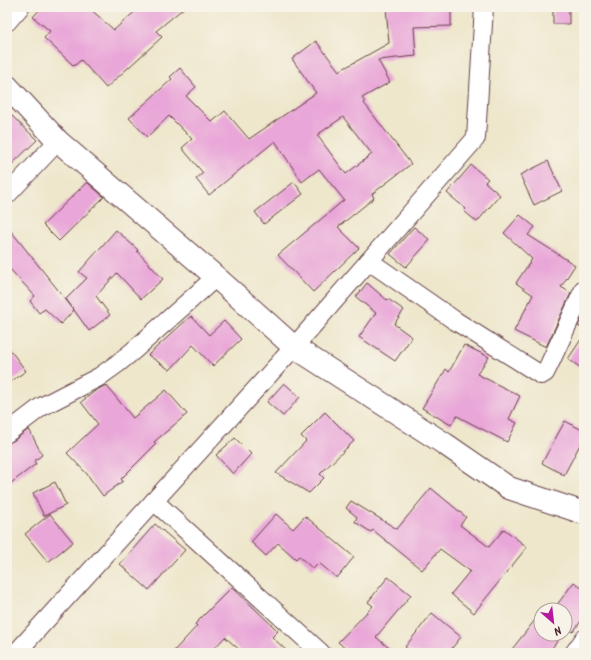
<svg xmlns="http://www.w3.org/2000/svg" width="591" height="660" font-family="Kalam,sans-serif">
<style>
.building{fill:#e9a6d8;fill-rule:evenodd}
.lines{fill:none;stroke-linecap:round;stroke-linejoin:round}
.street-casing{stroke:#633d43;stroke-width:20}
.secondary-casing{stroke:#633d43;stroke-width:24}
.street{stroke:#fff;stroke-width:18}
.secondary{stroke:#fff;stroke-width:22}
</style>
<rect width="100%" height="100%" fill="#f7f3e8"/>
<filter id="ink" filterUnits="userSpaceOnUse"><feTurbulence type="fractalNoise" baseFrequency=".025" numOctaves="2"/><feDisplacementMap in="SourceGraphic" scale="8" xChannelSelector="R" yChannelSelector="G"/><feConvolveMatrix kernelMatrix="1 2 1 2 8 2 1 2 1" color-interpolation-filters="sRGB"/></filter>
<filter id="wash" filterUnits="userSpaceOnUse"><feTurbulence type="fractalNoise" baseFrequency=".012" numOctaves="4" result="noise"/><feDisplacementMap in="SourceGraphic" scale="16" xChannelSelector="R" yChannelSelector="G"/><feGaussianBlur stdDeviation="0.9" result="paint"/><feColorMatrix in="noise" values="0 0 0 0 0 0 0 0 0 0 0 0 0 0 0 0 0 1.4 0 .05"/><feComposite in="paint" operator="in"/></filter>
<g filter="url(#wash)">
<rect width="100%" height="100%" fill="#eee7cc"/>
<g id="blocks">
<!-- building -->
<g class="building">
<polygon points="42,7 88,7 114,30 140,7 185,7 156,31 162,37 106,88 81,60 74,66 44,38 50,31 33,17"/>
<path d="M 386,7 L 451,7 L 451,26 L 414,27 L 416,56 L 378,60 L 390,82 L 362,98 L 365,102 L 364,103 L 411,164 L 372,194 L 374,198 L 338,227 L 359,248 L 313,292 L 278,255 L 344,200 L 319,169 L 302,182 L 275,141 L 209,195 L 196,179 L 203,173 L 182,148 L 192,139 L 169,116 L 147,137 L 129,118 L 172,79 L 170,77 L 180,68 L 196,87 L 186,96 L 212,122 L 225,111 L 249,139 L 316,93 L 292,59 L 316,41 L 339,71 L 389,43 ZM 343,117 L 372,154 L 346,174 L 317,135 Z"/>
<rect x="553" y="7" width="16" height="17"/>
<polygon points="7,111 37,140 7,169"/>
<polygon points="548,161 562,191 534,205 520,175"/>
<polygon points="471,165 488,179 485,182 500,195 477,222 464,211 466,209 447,193"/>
<polygon points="87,182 104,197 59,241 43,225"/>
<polygon points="294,182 303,194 264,224 255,212"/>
<polygon points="520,215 535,227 528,235 575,265 561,287 571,293 546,347 514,331 533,295 516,283 532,259 504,233"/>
<polygon points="7,226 74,310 66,299 87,278 79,272 116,230 138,250 137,251 163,279 141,299 117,273 96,296 110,315 89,331 74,310 61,324 45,309 39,313 30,301 35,296 7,266"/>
<polygon points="414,227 430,240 406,267 390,254"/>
<polygon points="367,283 387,300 388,299 404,310 394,324 412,337 395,361 359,337 376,313 356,297"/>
<polygon points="584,314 584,329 578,326"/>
<polygon points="191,316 209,335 224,321 241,339 213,366 193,345 170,370 148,355"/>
<polygon points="584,335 584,370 568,359"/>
<polygon points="464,345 489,357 477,374 520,396 509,419 517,423 507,442 457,416 451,425 422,408 446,369 449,372"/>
<polygon points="7,346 26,371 7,384"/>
<polygon points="284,383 300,397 283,416 267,402"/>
<polygon points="106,385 133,418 166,390 187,414 154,442 156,444 121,479 123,481 103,496 87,474 67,453 98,424 81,402 95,391"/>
<polygon points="325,412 354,441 320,474 324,478 309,493 276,473 306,441 301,436"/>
<polygon points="565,421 584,431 584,437 564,475 542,463"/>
<polygon points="29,429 42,455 34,461 36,464 7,486 7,443 13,441"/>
<polygon points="235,438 251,454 233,474 216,455"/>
<polygon points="55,482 66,505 44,516 33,493"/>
<polygon points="431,488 466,517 460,525 489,547 504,529 527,547 474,613 451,594 470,571 440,549 422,570 373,530 371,532 355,522 357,517 346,508 351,501 397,529"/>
<polygon points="50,514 73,542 48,562 25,534"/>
<polygon points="276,514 293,529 305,516 354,557 337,578 319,563 313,569 299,556 296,559 278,543 266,556 251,542"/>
<polygon points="155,524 185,550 149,590 120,564"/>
<polygon points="388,577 411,595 376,637 395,653 350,653 338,642 373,606 368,602"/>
<polygon points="574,582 584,590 584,617 573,632 567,628 565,631 565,610 553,610"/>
<polygon points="232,587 278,631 272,637 289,653 243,653 225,637 210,653 172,653 197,626 195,624"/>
<polygon points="432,613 461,637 448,653 413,653 405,647"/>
<polygon points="535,620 541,624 541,634 563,634 548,653 509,653"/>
</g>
</g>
</g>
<g filter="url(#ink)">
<use href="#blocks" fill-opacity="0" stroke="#633d43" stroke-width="1"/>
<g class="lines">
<defs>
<g id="street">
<polyline points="7,22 20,7"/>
<polyline points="7,195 58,141"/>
<polyline points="369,261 454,320 541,375 545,373 549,365 584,289"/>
<polyline points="7,433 41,407 99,377 117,364 133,351 216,277"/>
<polyline points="154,501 321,653"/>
<polyline points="16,653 294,347 476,138 484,7"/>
<polyline points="574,653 584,639"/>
</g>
<polyline id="secondary" points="7,86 58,141 216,277 294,347 445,444 509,488 584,513"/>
</defs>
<!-- street casing -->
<use href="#street" class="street-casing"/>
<!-- secondary casing -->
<use href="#secondary" class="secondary-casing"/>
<!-- street -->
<use href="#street" class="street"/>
<!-- secondary -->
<use href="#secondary" class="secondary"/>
</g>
</g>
<!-- margin -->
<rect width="591" height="660" fill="none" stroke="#f7f3e8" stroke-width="24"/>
<!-- north arrow -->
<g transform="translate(553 622) rotate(152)"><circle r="19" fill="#f7f3e8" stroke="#b29e9c"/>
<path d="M0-3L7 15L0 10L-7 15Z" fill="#b5179e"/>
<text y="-6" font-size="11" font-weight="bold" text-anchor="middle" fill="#4a1f2b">N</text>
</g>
</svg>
